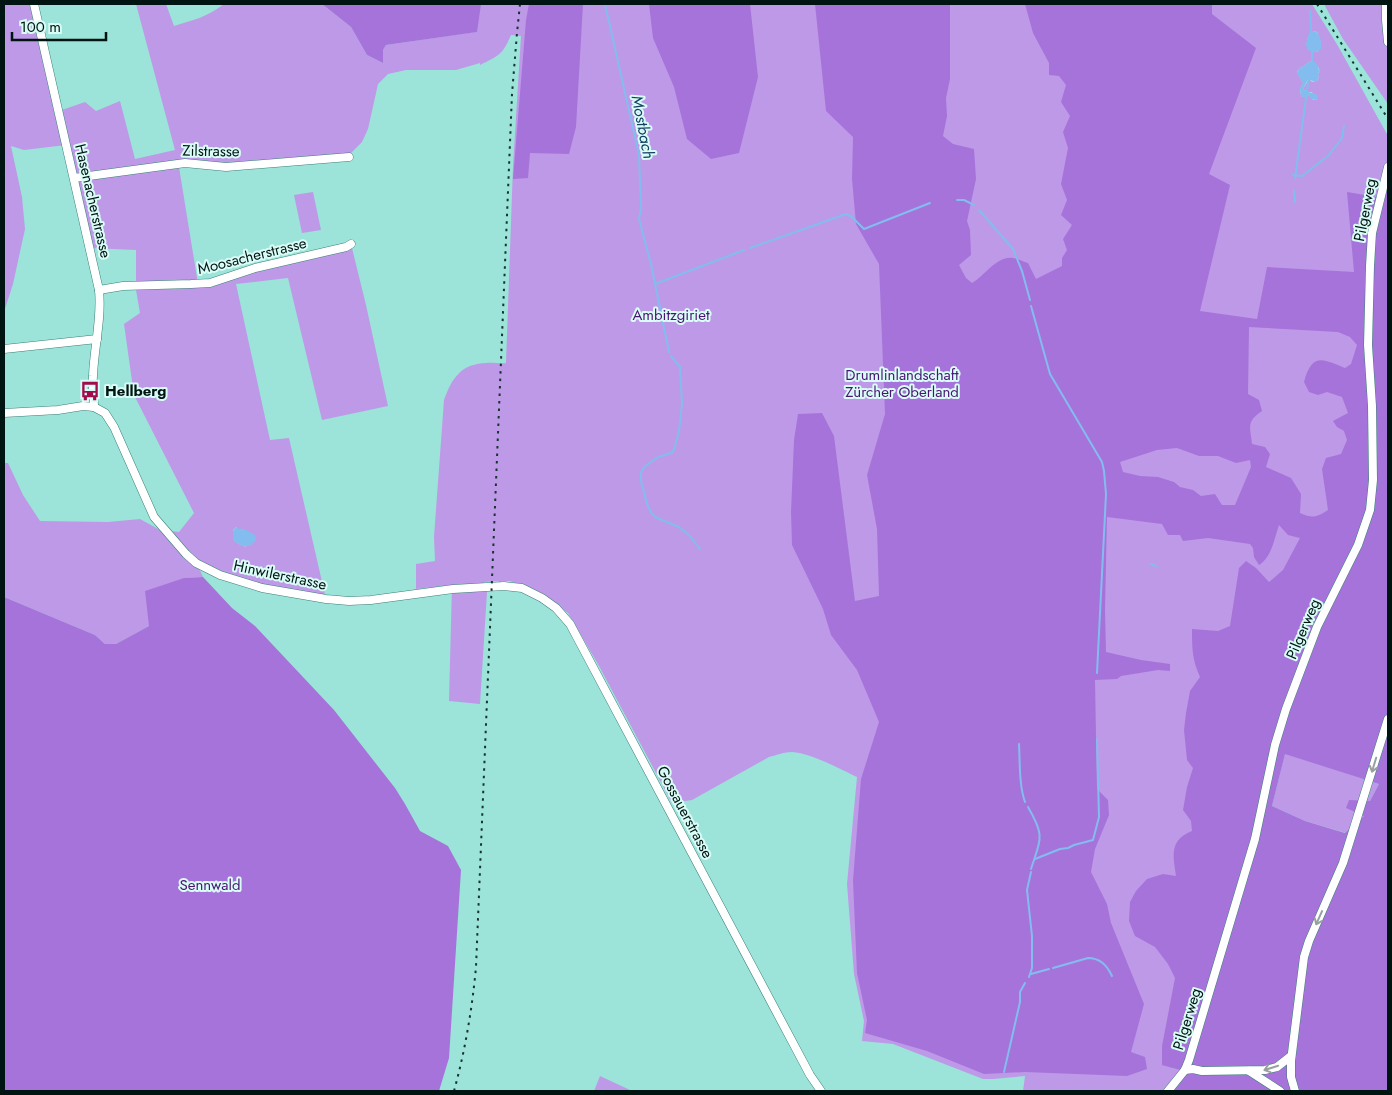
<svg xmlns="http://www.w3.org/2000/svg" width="1392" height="1095" font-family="Jost,sans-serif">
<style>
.green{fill:#be99e7;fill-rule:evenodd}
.forest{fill:#a673da;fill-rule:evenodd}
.water{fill:#83bdef}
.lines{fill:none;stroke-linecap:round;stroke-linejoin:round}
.stream{stroke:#83bdef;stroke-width:2}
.street-casing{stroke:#3a8078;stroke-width:9}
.street{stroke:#fff;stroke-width:8}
.rail{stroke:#17332f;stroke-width:2;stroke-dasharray:2.5 5;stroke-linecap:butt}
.oneway{stroke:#99a1a0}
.labels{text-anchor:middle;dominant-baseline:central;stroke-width:4;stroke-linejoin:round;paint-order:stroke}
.street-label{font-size:15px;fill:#001512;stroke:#dafcf7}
.park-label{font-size:15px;fill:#4a1472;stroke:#dafcf7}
.poi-label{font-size:15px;font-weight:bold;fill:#001512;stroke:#dafcf7;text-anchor:start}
.water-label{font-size:16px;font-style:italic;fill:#133f60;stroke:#dafcf7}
</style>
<rect width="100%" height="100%" fill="#9ce3d9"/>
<!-- green -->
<g class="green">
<path d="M 4,4 L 34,4 L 59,111 L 85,102 L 96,111 L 120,101 L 135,159 L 175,150 L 136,4 L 166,4 L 174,26 C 194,20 207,17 224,4 L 322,4 L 351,27 L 367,55 L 383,63 L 383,50 L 386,45 L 475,32 L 455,4 L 1211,4 L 1212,14 L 1212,4 L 1312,4 L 1338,46 L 1388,136 L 1388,177 L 1383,198 L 1372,196 L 1384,199 L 1325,618 L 1173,1068 L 1187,1072 L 1172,1091 L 1023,1091 L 1025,1076 L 993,1079 L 983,1079 L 893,1044 L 862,1041 L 864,1021 L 854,974 L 847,884 L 857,777 C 840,769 811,753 792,752 C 784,752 777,755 769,757 L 692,800 L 672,803 L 599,666 L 568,613 L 535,591 L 510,581 L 501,581 L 499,585 L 499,581 L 484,582 L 487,592 L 480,704 L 449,701 L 452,585 L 416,589 L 416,564 L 435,561 L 434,537 L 444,400 C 452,378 461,364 486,363 C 493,362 500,364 506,363 L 513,166 L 521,36 L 511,35 C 503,54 499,56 480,65 L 480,63 L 456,70 L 406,70 L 388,74 L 378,84 L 368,129 L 362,142 L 348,156 L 226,164 L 178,161 L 198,284 L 351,244 L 366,305 L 388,406 L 322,420 L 288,278 L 236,284 L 270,440 L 289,438 L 326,599 L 262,588 L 197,564 L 203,577 L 184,578 L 149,626 L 116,644 L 105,644 L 95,635 L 4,597 L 4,463 L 8,463 L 23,495 L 40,521 L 108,522 L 140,519 L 160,530 L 179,532 L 194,513 L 134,395 L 124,324 L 140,313 L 136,290 L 136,250 L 90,248 L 66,145 L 24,150 L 11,146 L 22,197 L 25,229 L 13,284 L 4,312 ZM 1314,31 L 1317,32 L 1320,39 L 1321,48 L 1317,52 L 1310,51 C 1304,46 1308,40 1309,34 ZM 1311,61 C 1316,64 1322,68 1318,74 L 1319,77 L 1317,81 L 1312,82 L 1309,79 L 1303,89 L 1308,92 L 1312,92 L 1317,100 L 1313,100 L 1309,94 L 1307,98 L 1301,96 L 1300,89 L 1303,83 L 1297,72 L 1299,69 ZM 236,527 L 246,547 C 234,542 233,542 233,530 Z"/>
<polygon points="1324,4 1388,4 1388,104 1343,39"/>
<polygon points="313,192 321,230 302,233 294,195"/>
<polygon points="1285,753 1379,784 1370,801 1364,816 1346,833 1305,821 1272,806"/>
<polygon points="600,1076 630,1090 635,1091 594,1091"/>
</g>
<!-- forest -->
<g class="forest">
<polygon points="322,4 481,4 477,32 386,45 383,50 383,63 367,55 351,27"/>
<polygon points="529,4 583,4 576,127 569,154 530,153 528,178 513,179 526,20"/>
<polygon points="649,4 750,4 758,77 739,153 711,159 687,139 674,87 653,38"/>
<path d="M 815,4 L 950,4 L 950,79 L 946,98 L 947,116 L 943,136 L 953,144 L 974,149 L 976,179 L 967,221 L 970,230 L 971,255 L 959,265 L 966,278 L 972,283 C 985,276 996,256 1013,258 C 1018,259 1024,262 1028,263 L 1036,279 L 1062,266 L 1062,258 L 1067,250 L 1063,239 L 1072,225 L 1061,215 L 1067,200 L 1061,184 L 1068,148 L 1063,132 L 1070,116 L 1061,102 L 1066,85 L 1059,76 L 1049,75 L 1049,63 L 1033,33 L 1025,4 L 1212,4 L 1212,14 L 1256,48 L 1209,174 L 1230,185 L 1200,311 L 1257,319 L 1267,267 L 1354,272 L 1347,192 L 1383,198 L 1388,177 L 1388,1091 L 1172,1091 L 1187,1072 L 1162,1065 L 1162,1046 L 1175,978 L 1168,964 L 1155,947 L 1135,936 L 1129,921 L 1130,902 L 1136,891 L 1147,879 L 1163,874 L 1176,876 C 1173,856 1169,840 1192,831 L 1191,821 L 1183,810 L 1187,787 L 1193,768 L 1187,760 L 1184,730 L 1186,713 L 1190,691 L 1200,677 C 1192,660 1192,648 1192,629 L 1218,631 L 1230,626 L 1239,568 L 1246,561 L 1256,568 L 1269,582 L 1283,570 L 1300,538 L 1288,535 L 1279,525 C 1274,539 1272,557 1259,565 L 1254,557 L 1253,548 L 1250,544 L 1208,538 L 1183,541 L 1180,535 L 1168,535 L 1162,524 L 1107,517 L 1105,610 L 1106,652 L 1141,660 L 1170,664 L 1170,671 L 1158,670 L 1121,676 L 1117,679 L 1095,680 L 1097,789 L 1108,800 L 1109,815 L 1095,849 L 1091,872 L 1107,904 L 1111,923 L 1144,1004 L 1131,1052 L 1145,1057 L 1147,1069 L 1127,1076 L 1025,1072 L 984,1074 L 927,1051 L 865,1033 L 867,1020 L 857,973 L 853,880 L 861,779 L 879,722 L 857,670 L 831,635 L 823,609 L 792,545 L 791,512 L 794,440 L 798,414 L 822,413 L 834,436 L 855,601 L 879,596 L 877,529 L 867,475 L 885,414 L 879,264 L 856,224 L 852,179 L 853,137 L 826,111 ZM 1249,327 L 1338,332 L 1350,337 L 1357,345 L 1351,364 L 1345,368 C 1323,359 1312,352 1304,382 L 1309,392 L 1318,395 L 1327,392 L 1342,397 L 1348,413 L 1333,421 L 1337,427 L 1344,431 L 1347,440 L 1341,454 L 1326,458 L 1322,469 L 1328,510 C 1317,517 1313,519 1300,513 L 1301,494 L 1291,478 L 1266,467 L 1270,454 L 1265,447 L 1252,444 C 1250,426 1246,422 1262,411 L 1259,400 L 1248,394 ZM 1177,448 L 1199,456 L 1218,456 L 1236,463 L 1250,460 L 1251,467 L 1235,505 L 1222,505 L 1215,494 L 1201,496 L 1193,490 L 1180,487 L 1174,482 L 1158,477 L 1140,476 L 1123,472 L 1120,462 L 1157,450 ZM 1285,754 L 1379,784 L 1370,801 L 1349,800 L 1346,808 L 1364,816 L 1345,833 L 1305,821 L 1272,806 Z"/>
<polygon points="203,577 232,608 255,626 334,710 395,788 405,804 420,831 448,846 461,870 449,1058 439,1091 4,1091 4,597 95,635 105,644 116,644 149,626 145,591 184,578"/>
</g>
<!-- water -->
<g class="water">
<path d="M 1314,31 C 1321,34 1321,42 1321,49 L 1316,52 L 1309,51 L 1307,48 L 1306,44 L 1309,33 Z"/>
<polygon points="1311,61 1315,62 1318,66 1319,71 1318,74 1319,77 1316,82 1308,79 1303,89 1308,92 1316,94 1318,97 1316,100 1311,99 1309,94 1307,99 1301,96 1300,88 1303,83 1297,73 1299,69"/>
<polygon points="235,528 244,529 255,535 256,539 251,546 243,546 233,541 233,531"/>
</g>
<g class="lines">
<!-- stream -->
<g class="stream">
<polyline points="605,4 639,155 641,209 639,219 651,264 669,352"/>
<polyline points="1310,11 1311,32"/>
<polyline points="1312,62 1312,52"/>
<polyline points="1293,175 1302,176 1329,155 1342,138 1344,126"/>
<polyline points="1295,178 1309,76"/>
<polyline points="1294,191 1295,202"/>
<polyline points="957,200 964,200 974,205"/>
<polyline points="979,210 1013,249 1022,271 1030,300"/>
<polyline points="750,248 846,214 852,217 864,229 930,203"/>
<polyline points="655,284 744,250"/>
<polyline points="1031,306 1050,374 1102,462 1104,471 1106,494 1097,673"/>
<polyline points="671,356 680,367 682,404 679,431 674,450 671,453 658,457 644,467 641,473 641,481 647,504 652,514 657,518 679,527 689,535 700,549"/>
<polyline points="1151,564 1156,566"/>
<path d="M 1019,744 C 1020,763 1019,785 1025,802"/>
<path d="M 1028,807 C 1045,836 1041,838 1031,869"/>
<polyline points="1035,859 1060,849 1068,848 1074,845 1093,840 1099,817 1097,739"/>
<path d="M 1053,968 L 1088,958 C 1100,958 1107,965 1112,976"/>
<polyline points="1031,974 1049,969"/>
<polyline points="1029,977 1032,968 1032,936 1027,890 1031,872"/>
<polyline points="1004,1072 1020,1002 1020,992 1025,983"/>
</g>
<defs>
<g id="street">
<path d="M 34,4 L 99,290 C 102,319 94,347 93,376 C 92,387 94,397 94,407"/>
<polyline points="1386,4 1386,20 1388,42"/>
<polyline points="74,178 185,163 226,167 349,157"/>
<polyline points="99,290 123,286 191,284 210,283 255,268 346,247 351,244"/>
<polyline points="4,349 97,339"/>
<polyline points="4,413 58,410 83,406 94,407 105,413 114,427 154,517 186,554 196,563 220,575 262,588 326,599 349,601 371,600 453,589 504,586 522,588 542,598 556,608 570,624 810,1075 821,1091"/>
<polyline points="1185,1070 1193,1069 1202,1071 1265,1070 1277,1067 1291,1056"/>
<polyline points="1249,1071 1280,1091"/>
<polyline points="1168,1091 1185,1070 1189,1060 1255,839 1275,745 1286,709 1317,627 1358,545 1370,510 1373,480 1372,406 1368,345 1370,266 1372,233 1388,167"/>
<polyline points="1295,1091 1291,1077 1291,1061 1304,957 1309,941 1343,863 1388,719"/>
</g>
</defs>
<!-- street casing -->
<use href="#street" class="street-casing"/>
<!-- street -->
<use href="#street" class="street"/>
<!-- rail -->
<g class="rail">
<polyline points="1317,4 1388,119"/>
<path d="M 454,1091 C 465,1051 472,1010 476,967 L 512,94 L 517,33 L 520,4"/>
</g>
</g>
<!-- one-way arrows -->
<defs><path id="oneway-shaft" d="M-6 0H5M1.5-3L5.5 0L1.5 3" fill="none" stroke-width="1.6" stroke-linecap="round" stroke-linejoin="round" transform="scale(1.25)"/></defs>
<g class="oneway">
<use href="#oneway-shaft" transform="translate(1374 765) rotate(107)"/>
<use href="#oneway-shaft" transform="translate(1319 918) rotate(114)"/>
<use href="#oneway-shaft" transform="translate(1271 1068) rotate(162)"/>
</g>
<!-- icons -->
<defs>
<symbol id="bus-bare" viewBox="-9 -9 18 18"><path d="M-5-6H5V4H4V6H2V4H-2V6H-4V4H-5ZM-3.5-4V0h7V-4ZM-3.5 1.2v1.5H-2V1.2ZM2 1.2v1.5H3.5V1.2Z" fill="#a30c4b" stroke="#dafcf7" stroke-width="2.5" paint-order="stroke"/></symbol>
</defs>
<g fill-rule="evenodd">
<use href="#bus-bare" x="76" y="377" width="28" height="28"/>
</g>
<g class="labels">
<!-- street labels -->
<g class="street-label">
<text transform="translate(211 151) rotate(1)">Zilstrasse</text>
<text transform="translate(93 201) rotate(77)">Hasenacherstrasse</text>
<text transform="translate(1365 210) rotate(-79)">Pilgerweg</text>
<text transform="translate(252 256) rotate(-14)">Moosacherstrasse</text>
<text transform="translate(280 575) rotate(12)">Hinwilerstrasse</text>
<text transform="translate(1303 629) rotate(-67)">Pilgerweg</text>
<text transform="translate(685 812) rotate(62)">Gossauerstrasse</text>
<text transform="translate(1187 1019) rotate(-73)">Pilgerweg</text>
</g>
<!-- park labels -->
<g class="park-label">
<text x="671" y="315">Ambitzgiriet</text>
<text x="902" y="375">Drumlinlandschaft<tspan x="902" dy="17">Zürcher Oberland</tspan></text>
<text x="210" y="885">Sennwald</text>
</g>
<!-- poi labels -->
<g class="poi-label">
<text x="105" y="391">Hellberg</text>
</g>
<!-- water labels -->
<g class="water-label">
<text transform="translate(643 127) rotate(79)">Mostbach</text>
</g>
</g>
<!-- border -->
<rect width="1392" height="1095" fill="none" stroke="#001512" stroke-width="10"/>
<!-- scale -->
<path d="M12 32v8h94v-8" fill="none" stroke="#001512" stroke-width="2.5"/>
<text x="20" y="32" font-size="15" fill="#001512" stroke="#dafcf7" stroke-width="4" paint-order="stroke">100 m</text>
</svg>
